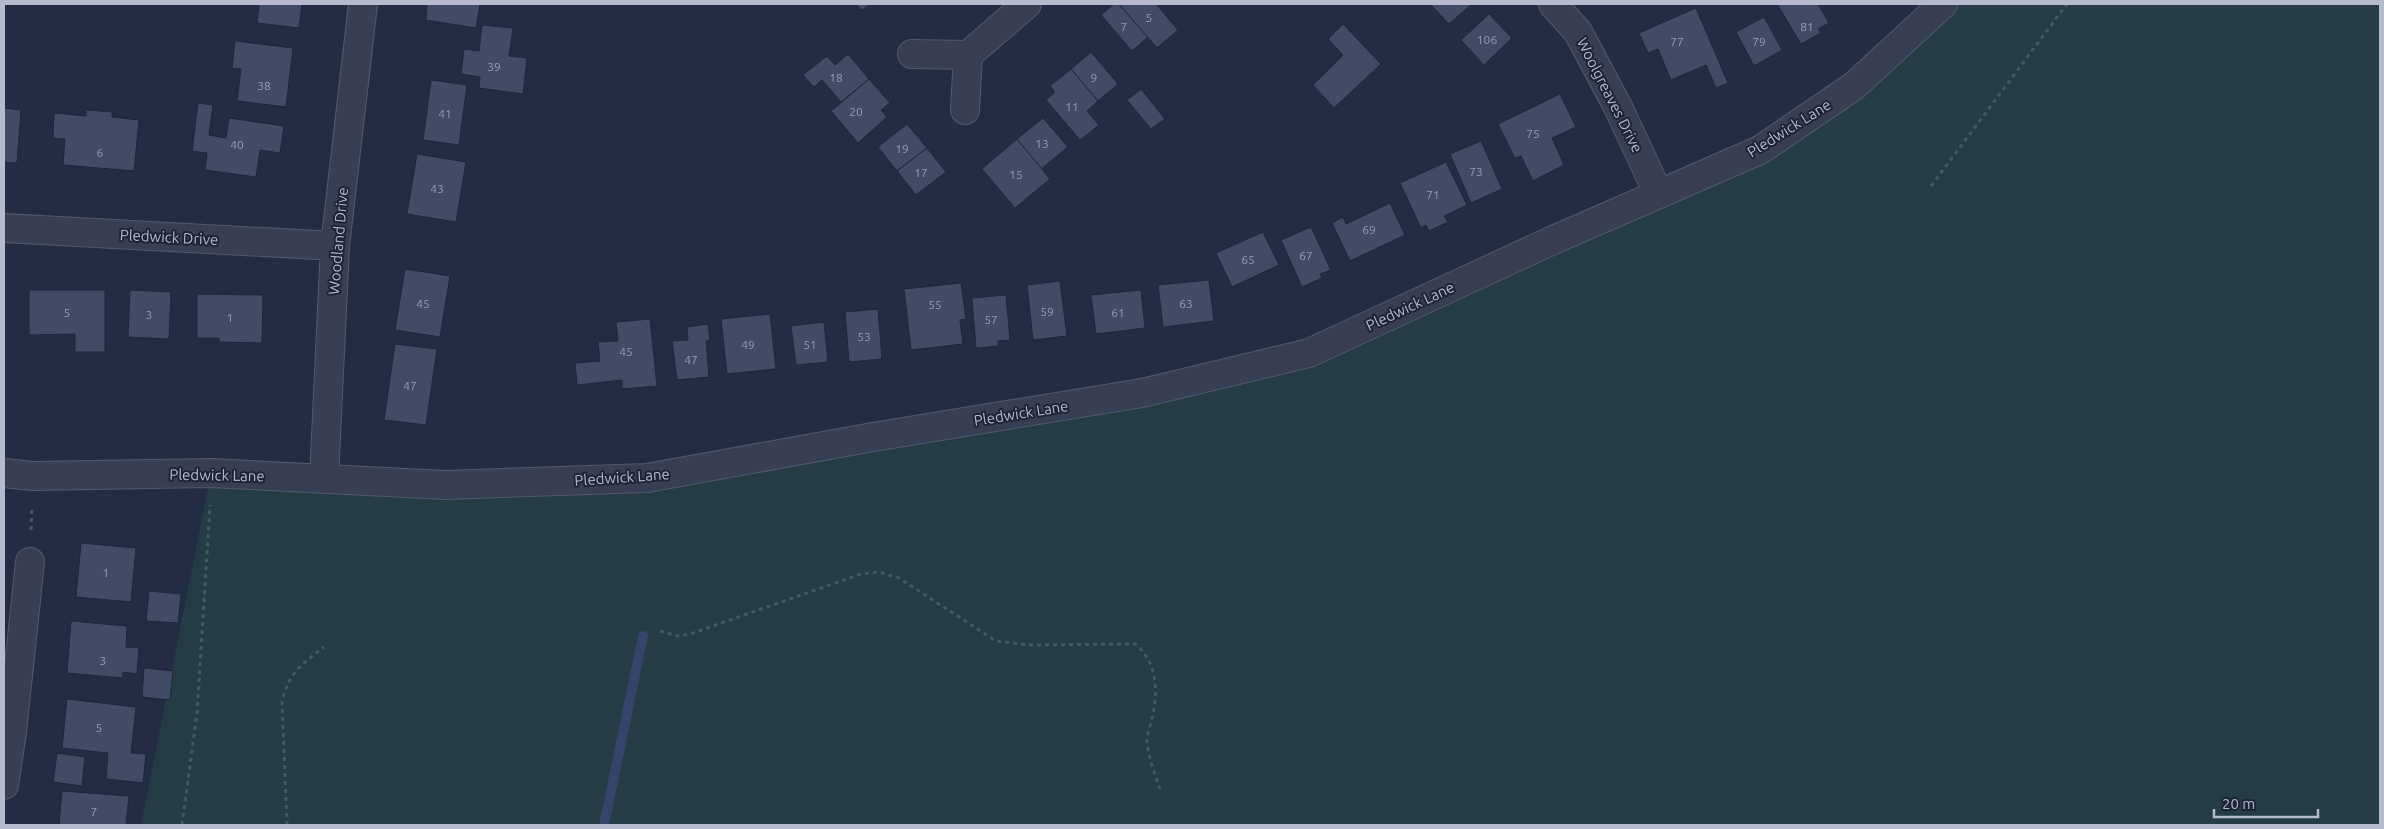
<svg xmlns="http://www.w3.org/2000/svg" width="2384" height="829" font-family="Ubuntu,sans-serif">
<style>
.green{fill:#253c44}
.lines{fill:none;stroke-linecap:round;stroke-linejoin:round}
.stream{stroke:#36446b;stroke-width:10}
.building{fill:#424b65;stroke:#1f2639}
.street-casing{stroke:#535a6c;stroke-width:30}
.path{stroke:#445960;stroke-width:3;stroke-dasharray:4 4;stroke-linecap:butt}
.street{stroke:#383f52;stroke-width:28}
.labels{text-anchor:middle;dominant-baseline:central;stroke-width:4;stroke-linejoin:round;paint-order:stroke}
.number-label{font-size:12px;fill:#989eb2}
.street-label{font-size:15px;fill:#b5bacc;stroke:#1d2438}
</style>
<rect width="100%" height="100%" fill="#232c43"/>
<!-- green -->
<polygon class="green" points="1943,4 2380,4 2380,825 141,825 211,473 647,478 1309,353 1760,150"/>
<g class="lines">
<!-- stream -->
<polyline class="stream" points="604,825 643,636"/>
</g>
<!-- building -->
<g class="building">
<polygon points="259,4 302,4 299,28 257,23"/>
<polygon points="427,4 480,4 476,28 426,20"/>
<polygon points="856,4 870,4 862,10"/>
<polygon points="1114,4 1119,4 1148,37 1132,51 1101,15"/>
<polygon points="1119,4 1156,4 1178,30 1157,48"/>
<polygon points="1430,4 1472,4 1449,24"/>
<polygon points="1777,4 1818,4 1829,23 1818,29 1821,33 1801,44"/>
<polygon points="1696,8 1728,83 1716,88 1706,65 1671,80 1658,49 1648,53 1639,33"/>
<polygon points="1489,14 1512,38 1484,65 1461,40"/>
<polygon points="1764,17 1782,50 1754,66 1736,32"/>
<polygon points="1343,24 1381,64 1334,108 1313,85 1343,55 1328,39"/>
<polygon points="482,25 513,28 509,56 527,58 523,94 479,88 480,77 461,74 464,49 479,51"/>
<polygon points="235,41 293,48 286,107 237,101 241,69 232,68"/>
<polygon points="1091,52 1118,84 1098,101 1071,69"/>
<polygon points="848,54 869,79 841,102 822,80 814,87 803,75 827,56 835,65"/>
<polygon points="1071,69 1098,101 1087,111 1099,125 1080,140 1046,100 1055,92 1050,86"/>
<polygon points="869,79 890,103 881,110 887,117 858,143 831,111"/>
<polygon points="431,80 467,85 459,145 423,140"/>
<polygon points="1141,89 1165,119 1151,129 1127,100"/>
<polygon points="1560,94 1576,127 1552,138 1564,165 1533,181 1521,156 1515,158 1498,124"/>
<polygon points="198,103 213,105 209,135 226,138 229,118 284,126 280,153 260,150 256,177 205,170 207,153 192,151"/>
<polygon points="4,108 21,110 17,163 4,162"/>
<polygon points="86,110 112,112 112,117 139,120 134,171 63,165 65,139 53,138 54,113 86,116"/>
<polygon points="1043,118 1068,147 1041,169 1017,139"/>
<polygon points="907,124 927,148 897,171 878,147"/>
<polygon points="1017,139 1050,179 1015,208 982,169"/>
<polygon points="1481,141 1502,189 1471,203 1450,154"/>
<polygon points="927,148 946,172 916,195 897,171"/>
<polygon points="417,154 466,162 456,222 407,214"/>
<polygon points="1446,162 1467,205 1444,216 1448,222 1429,231 1426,225 1421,228 1400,183"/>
<polygon points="1390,203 1405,235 1350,261 1332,223 1343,217 1346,224"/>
<polygon points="1311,227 1331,270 1320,274 1322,278 1302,287 1281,240"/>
<polygon points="1263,232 1279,265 1232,287 1216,253"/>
<polygon points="405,269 450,276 440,337 395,330"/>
<polygon points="1209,280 1214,321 1163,327 1158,285"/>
<polygon points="1060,281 1067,336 1033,340 1027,285"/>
<polygon points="961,283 966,319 960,320 963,344 911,350 904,289"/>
<polygon points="29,290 105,290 105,352 75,352 75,334 29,335"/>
<polygon points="130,290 171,292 169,339 128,337"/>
<polygon points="1141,290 1145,328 1096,334 1091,295"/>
<polygon points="197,294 263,295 262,343 219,342 219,338 197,338"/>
<polygon points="1006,295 1010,340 998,341 998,346 976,348 972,298"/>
<polygon points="878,309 882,359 849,362 845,312"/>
<polygon points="770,314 776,369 727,374 721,319"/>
<polygon points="650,319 657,386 622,389 622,380 577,385 575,363 600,361 598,342 618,341 616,322"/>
<polygon points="824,322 828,362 796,365 791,326"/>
<polygon points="708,324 710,340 706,341 709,377 677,380 672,341 688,340 687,327"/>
<polygon points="395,344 437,349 426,425 384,420"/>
<polygon points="81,543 136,548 131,602 76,597"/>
<polygon points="149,591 181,594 178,623 146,621"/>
<polygon points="71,621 127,626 126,647 139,648 137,674 123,672 123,678 67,673"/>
<polygon points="144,668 173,671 170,700 142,697"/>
<polygon points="67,699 136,707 131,753 146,754 143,783 106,779 108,753 62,748"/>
<polygon points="57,753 85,757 82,786 53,782"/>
<polygon points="62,791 129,796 126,825 59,825"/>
</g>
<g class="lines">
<defs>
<g id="street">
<polyline points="1553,4 1578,32 1619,109 1658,193"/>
<polyline points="912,54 968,55 965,110"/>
<polyline points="968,55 1027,4"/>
<polyline points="4,228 335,246"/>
<polyline points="4,473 32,476 211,473 445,485 647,478 873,437 1142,393 1309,353 1551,241 1760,150 1854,86 1943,4"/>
<polyline points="324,479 335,246 363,4"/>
<polyline points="4,785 12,732 30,562"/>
</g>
</defs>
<!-- street casing -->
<use href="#street" class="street-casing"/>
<!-- path -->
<g class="path">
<polyline points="1931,186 2067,4"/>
<polyline points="31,530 32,506"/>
<path d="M 660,631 L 678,636 L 690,634 L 861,574 L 879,572 L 899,578 L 996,641 L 1030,645 L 1135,644 C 1158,662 1158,692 1152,718 C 1151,725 1147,734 1147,741 C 1148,757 1155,774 1160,789"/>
<polyline points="182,825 197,713 210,505"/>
<path d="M 287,825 L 282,702 C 289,672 301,665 324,647"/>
</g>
<!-- street -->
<use href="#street" class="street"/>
</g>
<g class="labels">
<!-- number labels -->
<g class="number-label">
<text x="1149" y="17">5</text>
<text x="1124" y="26">7</text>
<text x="1807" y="26">81</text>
<text x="1487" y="39">106</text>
<text x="1677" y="41">77</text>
<text x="1759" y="41">79</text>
<text x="494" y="66">39</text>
<text x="836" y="77">18</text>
<text x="1094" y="77">9</text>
<text x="264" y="85">38</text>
<text x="1072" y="106">11</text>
<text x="856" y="111">20</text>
<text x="445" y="113">41</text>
<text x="1533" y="133">75</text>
<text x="1042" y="143">13</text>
<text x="237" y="144">40</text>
<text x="902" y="148">19</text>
<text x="100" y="152">6</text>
<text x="1476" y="171">73</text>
<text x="921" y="172">17</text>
<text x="1016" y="174">15</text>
<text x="437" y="188">43</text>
<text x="1433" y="194">71</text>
<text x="1369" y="229">69</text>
<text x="1306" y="255">67</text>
<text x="1248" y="259">65</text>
<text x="423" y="303">45</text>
<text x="1186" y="303">63</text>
<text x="935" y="304">55</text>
<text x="1047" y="311">59</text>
<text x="67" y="312">5</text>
<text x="1118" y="312">61</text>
<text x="149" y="314">3</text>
<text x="230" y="317">1</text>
<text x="991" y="319">57</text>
<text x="864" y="336">53</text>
<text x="748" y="344">49</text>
<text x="810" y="344">51</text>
<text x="626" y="351">45</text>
<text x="691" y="359">47</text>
<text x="410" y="385">47</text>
<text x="106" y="572">1</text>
<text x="103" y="660">3</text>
<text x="99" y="727">5</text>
<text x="94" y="811">7</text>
</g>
<!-- street labels -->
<g class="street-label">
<text transform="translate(1610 95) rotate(63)">Woolgreaves Drive</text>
<text transform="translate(1789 128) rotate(-32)">Pledwick Lane</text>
<text transform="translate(169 237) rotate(3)">Pledwick Drive</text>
<text transform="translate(338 241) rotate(-85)">Woodland Drive</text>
<text transform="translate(1410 306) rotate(-25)">Pledwick Lane</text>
<text transform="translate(1021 413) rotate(-9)">Pledwick Lane</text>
<text transform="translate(217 475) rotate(1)">Pledwick Lane</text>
<text transform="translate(622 477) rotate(-4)">Pledwick Lane</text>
</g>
</g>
<!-- border -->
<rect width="2384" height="829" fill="none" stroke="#b5bacc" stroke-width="10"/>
<!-- scale -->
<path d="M2214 809v8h104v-8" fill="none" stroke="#b5bacc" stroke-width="2.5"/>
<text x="2222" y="809" font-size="15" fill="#b5bacc" stroke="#1d2438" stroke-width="4" paint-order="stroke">20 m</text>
</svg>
